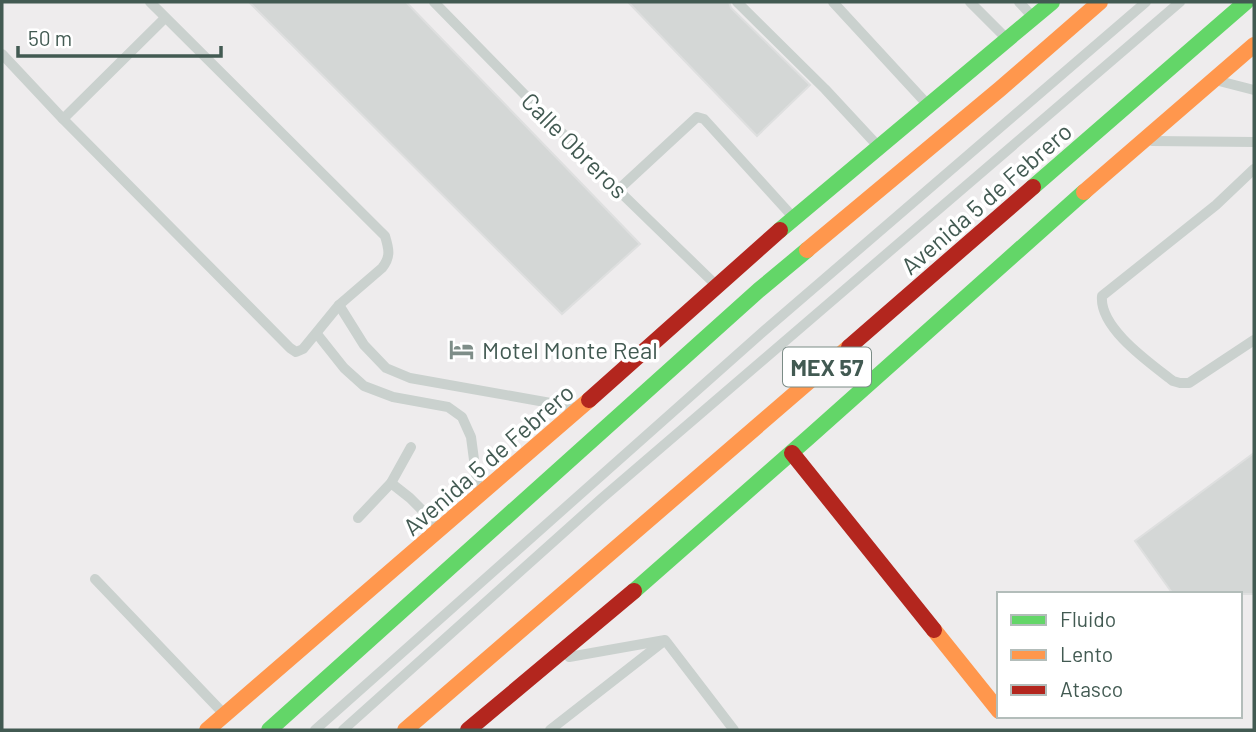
<svg xmlns="http://www.w3.org/2000/svg" width="1256" height="732" font-family="Barlow,sans-serif">
<style>
.building{fill:#d4d7d6;stroke:#dedfdf;stroke-width:2}
.lines{fill:none;stroke-linecap:round;stroke-linejoin:round}
.lane{stroke:#cad1ce;stroke-width:10}
.fast{stroke:#63d668;stroke-width:16}
.slow{stroke:#ff974d;stroke-width:16}
.jam{stroke:#b3261e;stroke-width:16}
.labels{text-anchor:middle;dominant-baseline:central;stroke-width:7;stroke-linejoin:round;paint-order:stroke}
.shield{fill:#fff;stroke:#7b8c86;stroke-width:2}
.shield-label{font-size:23px;font-weight:bold;fill:#425a52}
.street-label{font-size:24px;fill:#425a52;stroke:#fff}
.poi-label{font-size:24px;fill:#425a52;stroke:#fff;text-anchor:start}
</style>
<rect width="100%" height="100%" fill="#eeeced"/>
<!-- building -->
<g class="building">
<polygon points="249,2 406,2 640,244 562,314"/>
<polygon points="628,2 729,2 731,8 810,85 757,136"/>
<polygon points="1254,453 1254,594 1173,594 1135,541"/>
</g>
<g class="lines">
<!-- lane -->
<g class="lane">
<polyline points="434,2 618,190 716,285"/>
<polyline points="737,2 825,89 877,145"/>
<polyline points="833,2 927,104"/>
<polyline points="970,2 1005,37"/>
<polyline points="1019,2 1031,15"/>
<path d="M 2,54 L 63,119 L 290,348 L 296,352 L 303,349 L 339,305 L 382,268 C 391,257 389,249 385,236 L 150,2"/>
<polyline points="1219,81 1254,90"/>
<polyline points="63,119 165,18"/>
<polyline points="1152,141 1254,142"/>
<path d="M 1254,169 L 1216,205 L 1102,296 C 1099,328 1150,363 1173,381 L 1180,383 L 1189,383 L 1254,340"/>
<polyline points="618,190 697,117 704,119 792,216"/>
<polyline points="339,305 364,345 386,368 410,378 573,407"/>
<polyline points="317,334 344,368 364,386 393,397 448,407 462,417 471,437 478,490"/>
<polyline points="391,483 410,498 439,527"/>
<polyline points="358,518 391,483 411,447"/>
<polyline points="95,579 223,713"/>
<polyline points="569,657 665,640 734,730"/>
<polyline points="315,730 765,330 1146,2"/>
<polyline points="343,730 601,499 1180,2"/>
<polyline points="550,730 664,641"/>
</g>
<!-- fast -->
<g class="fast">
<polyline points="1033,187 1246,2"/>
<polyline points="780,230 1052,2"/>
<polyline points="634,591 808,438 1084,192"/>
<polyline points="269,730 759,290 807,250"/>
</g>
<!-- slow -->
<g class="slow">
<polyline points="1084,192 1254,45"/>
<polyline points="807,250 1000,89 1100,2"/>
<polyline points="934,630 999,711"/>
<polyline points="207,730 589,400"/>
<polyline points="405,730 849,347"/>
</g>
<!-- jam -->
<g class="jam">
<polyline points="849,347 1033,187"/>
<polyline points="589,400 780,230"/>
<polyline points="792,453 934,630"/>
<polyline points="468,730 634,591"/>
</g>
</g>
<!-- icons -->
<defs>
<symbol id="hotel-bare" viewBox="-9 -9 18 18"><path d="M-6-4.5h1.5V1H6V5H4.5V3h-9V5H-6ZM-4 0a1.8 1.8 0 1 1 3.6 0ZM.5 0V-2.5h3Q6-2.5 6 0Z" fill="#7e8d88" stroke="#fff" stroke-width="2.5" paint-order="stroke"/></symbol>
</defs>
<g fill-rule="evenodd">
<use href="#hotel-bare" x="444" y="332" width="35" height="35"/>
</g>
<g class="labels">
<!-- shield labels -->
<rect class="shield" x="783" y="347.5" width="88" height="39" rx="5"/>
<g class="shield-label">
<text x="827" y="367">MEX 57</text>
</g>
<!-- street labels -->
<g class="street-label">
<text transform="translate(575 145) rotate(45)">Calle Obreros</text>
<text transform="translate(986 198) rotate(-41)">Avenida 5 de Febrero</text>
<text transform="translate(488 459) rotate(-41)">Avenida 5 de Febrero</text>
</g>
<!-- poi labels -->
<g class="poi-label">
<text x="482" y="349">Motel Monte Real</text>
</g>
</g>
<!-- border -->
<rect width="1256" height="732" fill="none" stroke="#425a52" stroke-width="7"/>
<!-- legend -->
<rect x="997" y="592" width="245" height="126" fill="#ffffff" stroke="#b3bdba" stroke-width="2"/>
<rect x="1011" y="615" width="35" height="10" fill="#63d668" stroke="#b3bdba" stroke-width="2"/>
<text x="1060" y="627" font-size="21" fill="#425a52">Fluido</text>
<rect x="1011" y="650" width="35" height="10" fill="#ff974d" stroke="#b3bdba" stroke-width="2"/>
<text x="1060" y="662" font-size="21" fill="#425a52">Lento</text>
<rect x="1011" y="685" width="35" height="10" fill="#b3261e" stroke="#b3bdba" stroke-width="2"/>
<text x="1060" y="697" font-size="21" fill="#425a52">Atasco</text>
<!-- scale -->
<path d="M18 46v10h203v-10" fill="none" stroke="#425a52" stroke-width="3.5"/>
<text x="28" y="46" font-size="21" fill="#425a52" stroke="#ffffff" stroke-width="5" paint-order="stroke">50 m</text>
</svg>
